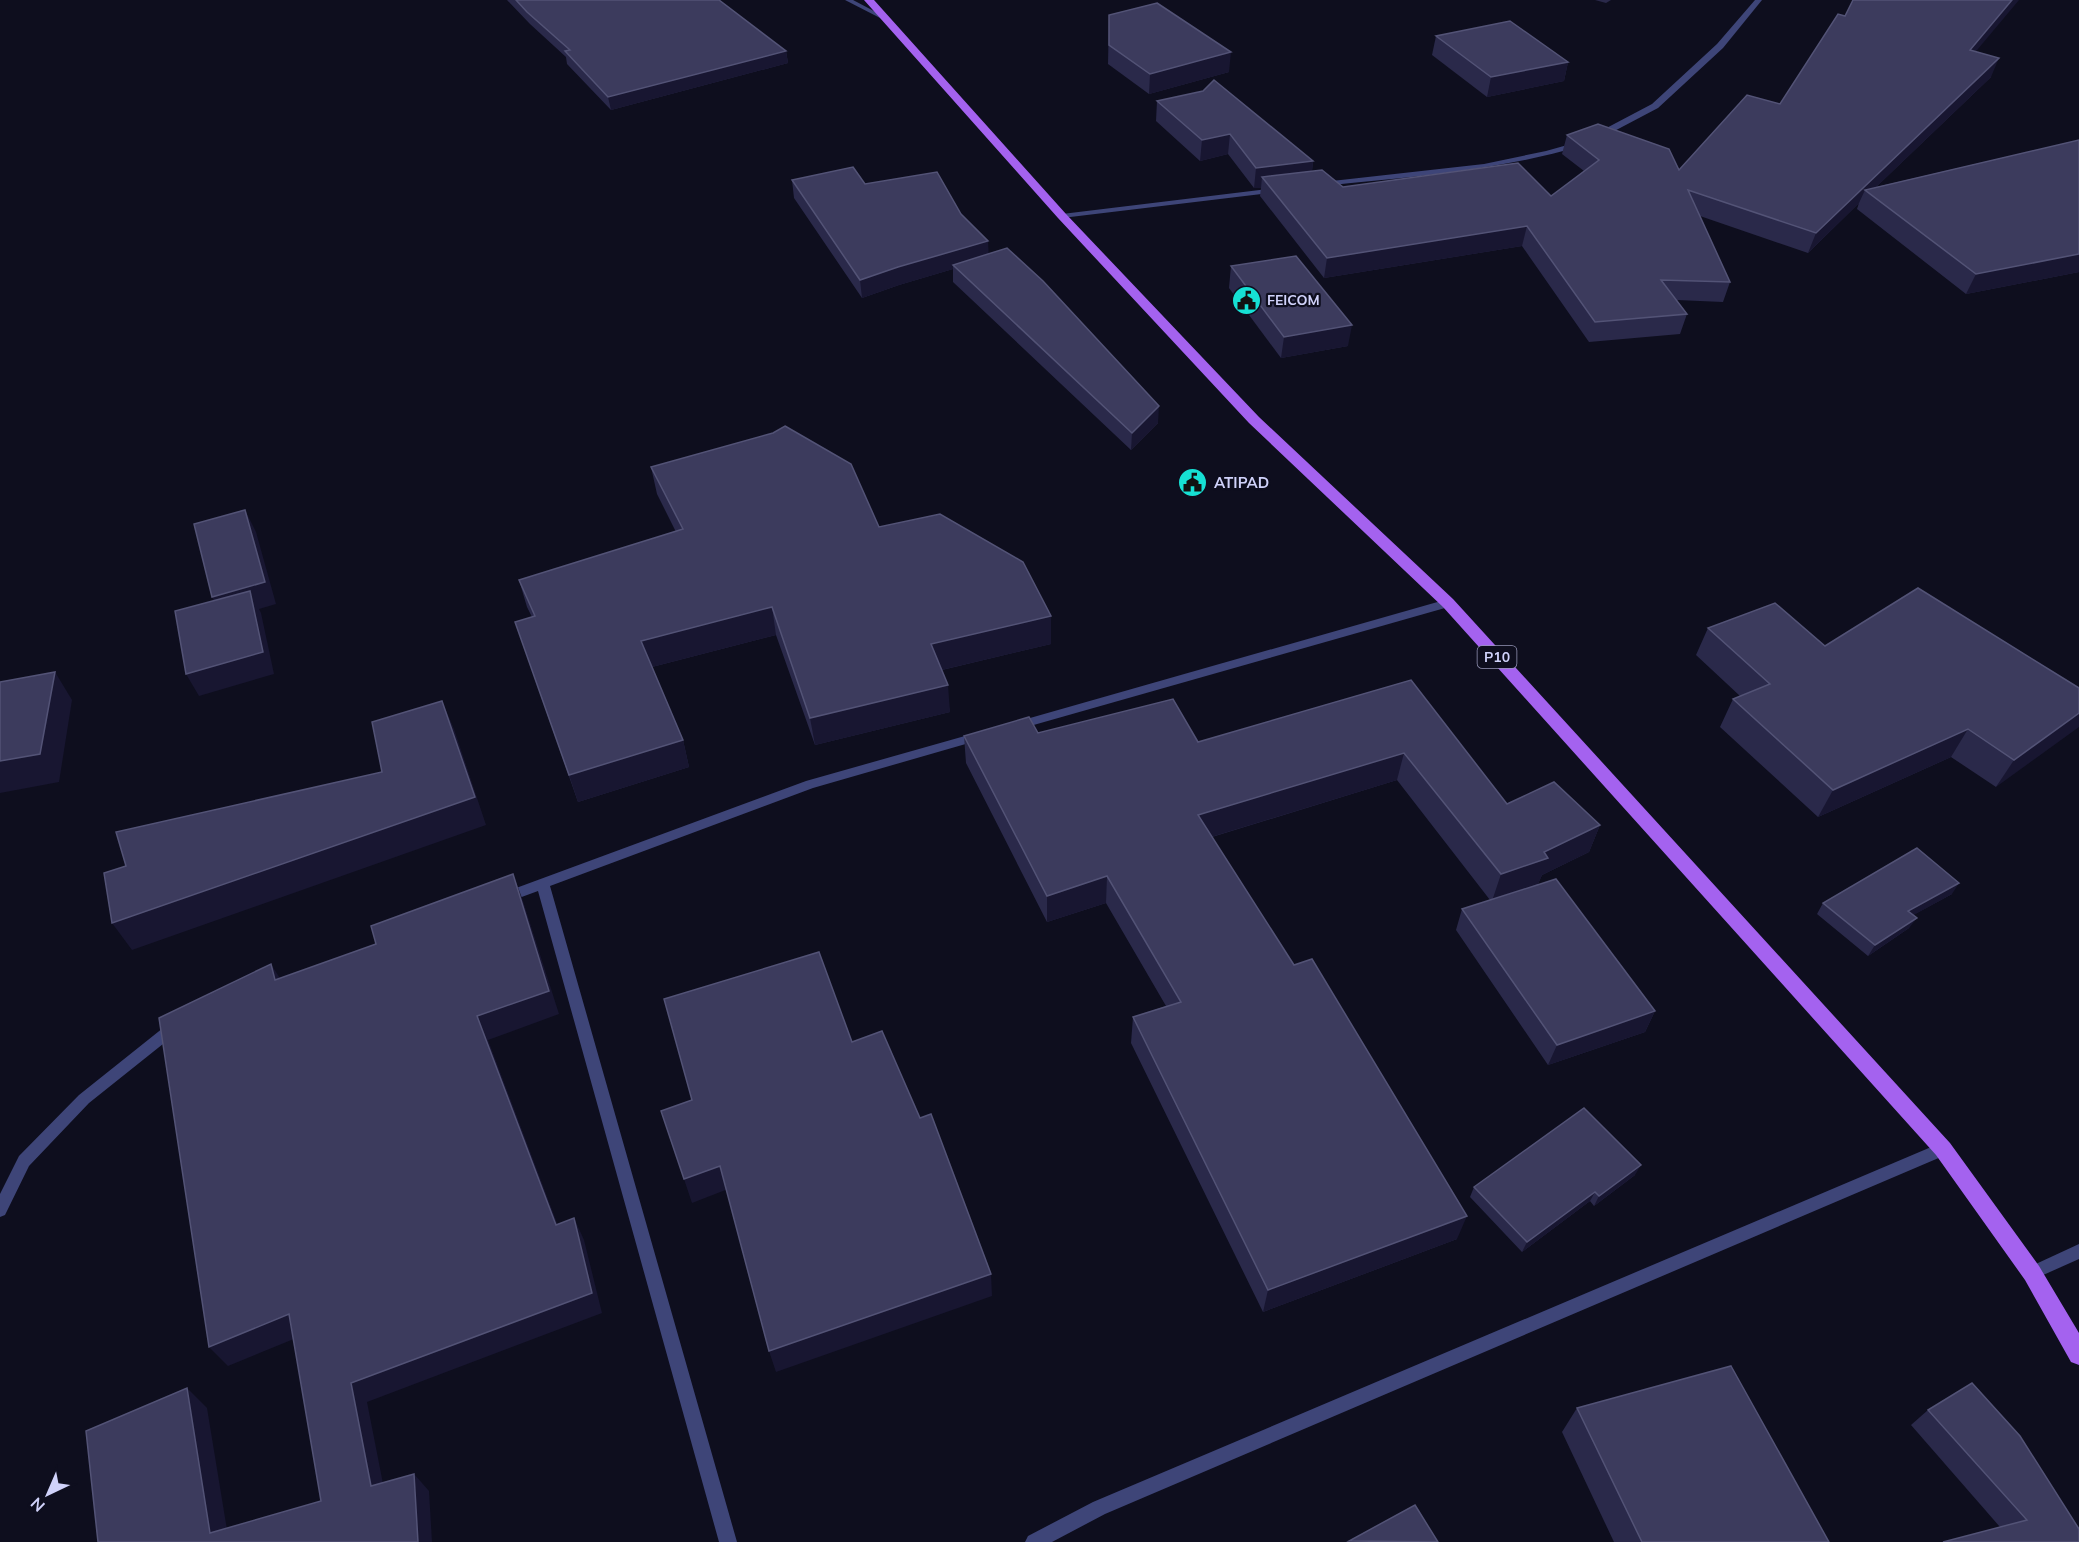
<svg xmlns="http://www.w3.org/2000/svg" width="2079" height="1542" font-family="Mulish,sans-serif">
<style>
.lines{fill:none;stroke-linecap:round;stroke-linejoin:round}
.minor{fill:#3e4578;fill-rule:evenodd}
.primary{fill:#a462ef;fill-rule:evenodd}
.wall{fill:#2a294a}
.shaded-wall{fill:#181631}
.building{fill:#3c3b5d;stroke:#535376;stroke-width:1.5}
.labels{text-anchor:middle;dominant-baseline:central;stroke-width:4.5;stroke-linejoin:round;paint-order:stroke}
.far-poi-label{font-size:14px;font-weight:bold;fill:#d0d2fa;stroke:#0e0e1e;text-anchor:start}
.shield{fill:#0e0e1e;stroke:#9697b8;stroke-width:1.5}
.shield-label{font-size:14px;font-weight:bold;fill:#d0d2fa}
.poi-label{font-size:15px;font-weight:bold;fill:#d0d2fa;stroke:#0e0e1e;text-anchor:start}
</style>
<rect width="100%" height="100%" fill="#0e0e1e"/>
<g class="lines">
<!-- minor -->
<g class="minor">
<polygon points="845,0 853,0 889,19 884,20"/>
<polygon points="1755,0 1762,0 1723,48 1658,108 1603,137 1597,137 1597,133 1652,104 1717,44"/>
<path d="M 1578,142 L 1582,144 L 1581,146 C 1497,171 1410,177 1323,186 L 1319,184 L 1323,182 L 1484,164 L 1546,151 Z"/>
<polygon points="1276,188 1280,190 1279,192 1062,218 1058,216 1062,214"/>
<polygon points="1448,599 1452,600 1453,603 1452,606 1016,730 1010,726 1016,722"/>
<polygon points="979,732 983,733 985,736 983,739 813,788 550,886 737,1542 719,1542 538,891 505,903 500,902 499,898 500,894 806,781"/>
<polygon points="173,1022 178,1024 180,1028 178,1032 89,1103 29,1166 5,1215 0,1217 0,1194 19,1156 79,1095 168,1024"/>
<polygon points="1943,1142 1948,1144 1950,1149 1948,1154 1105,1514 1052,1542 1025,1542 1028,1536 1093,1502"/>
<polygon points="2079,1244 2079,1259 2032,1280 2027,1278 2024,1273 2027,1268"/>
</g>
<!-- primary -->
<polygon class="primary" points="864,0 874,0 1066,214 1259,417 1453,599 1950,1143 2039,1266 2079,1333 2079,1365 2071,1362 2025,1280 1936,1155 1443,607 1249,423 1058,218"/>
</g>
<!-- wall -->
<g class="wall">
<polygon points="507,0 719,0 786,51 788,63 611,110 567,64 566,57 530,24"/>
<polygon points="1595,0 1611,0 1606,3"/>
<polygon points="1109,15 1229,72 1149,94 1108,64"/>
<polygon points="1436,36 1568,62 1564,81 1487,97 1432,55"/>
<polygon points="1976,51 1991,77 1876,187 2079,140 2079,272 1966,294 1857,209 1859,203 1808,253 1700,216 1730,282 1723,302 1677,300 1687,314 1680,334 1589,342 1522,246 1324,278 1260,196 1261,188 1254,188 1228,154 1200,161 1156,121 1157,101 1313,161 1312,171 1343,187 1551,196 1584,171 1562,154 1567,135 1679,170 1780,104"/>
<polygon points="792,180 865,184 961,214 989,254 1158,423 1131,450 953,282 953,269 899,285 862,298 794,198"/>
<polygon points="1231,266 1348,346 1281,358 1229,288"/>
<polygon points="651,467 879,527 1051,616 1051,644 942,670 950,712 815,745 776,635 652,667 683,740 689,767 578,802 515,622 532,617 527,607 519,580 676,532 657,494"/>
<polygon points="1708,628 1825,646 2079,688 1996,787 1951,757 1818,817 1720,727 1733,699 1740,696 1696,655"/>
<polygon points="1411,680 1507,804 1600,825 1589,852 1542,875 1538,884 1655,1011 1645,1032 1548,1065 1456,930 1462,909 1490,900 1397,780 1212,837 1457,1239 1263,1312 1131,1043 1133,1017 1166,1006 1106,903 1047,922 966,763 964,736 1038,733 1198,742"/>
<polygon points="1952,894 1913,915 1909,928 1868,956 1817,914 1823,903"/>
<polygon points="1635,1175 1594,1206 1590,1201 1522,1252 1470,1197 1474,1187"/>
<polygon points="1577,1408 1829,1542 1614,1542 1562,1432"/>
<polygon points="1928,1410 2079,1529 2000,1527 1911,1425"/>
</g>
<!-- shaded-wall -->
<g class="shaded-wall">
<polygon points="2012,0 2019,0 1962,68 1970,50"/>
<polygon points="786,51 788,63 611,110 608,97"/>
<polygon points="1231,52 1229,72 1149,94 1150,74"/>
<polygon points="1999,58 1991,77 1870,193 1865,190 1859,203 1808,253 1816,233"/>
<polygon points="1568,62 1564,81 1487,97 1491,77"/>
<polygon points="1230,134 1228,154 1200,161 1202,140"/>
<polygon points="1313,161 1311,182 1262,177 1261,188 1254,188 1256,168"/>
<polygon points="1527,226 1522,246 1324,278 1327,258"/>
<polygon points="988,241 989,259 953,265 953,269 899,285 862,298 860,280 898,267"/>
<polygon points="2079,254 2079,272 1966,294 1976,274"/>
<polygon points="1352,325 1348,346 1281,358 1284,337"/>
<polygon points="1159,406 1158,423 1131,450 1132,433"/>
<polygon points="245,510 256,532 276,604 259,609 261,613 274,674 199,696 186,674 223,619 212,597"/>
<polygon points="772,607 776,635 648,668 641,641"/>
<polygon points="1051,616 1051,644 933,672 931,644"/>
<polygon points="55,672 72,700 59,782 0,793 0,761"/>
<polygon points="948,685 950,712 815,745 810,718"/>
<polygon points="442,701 454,729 486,825 132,950 112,923 475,797"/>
<polygon points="2079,713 2079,727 1996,787 2014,760"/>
<polygon points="1968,729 1951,757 1818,817 1833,790"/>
<polygon points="683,740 689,767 578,802 569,775"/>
<polygon points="1404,753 1397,780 1195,842 1198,815"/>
<polygon points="1600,825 1589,852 1542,875 1538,884 1492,901 1501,874"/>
<polygon points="513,874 522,898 559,1014 488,1040 566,1247 556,1225 477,1016"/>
<polygon points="1107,876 1106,903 1047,922 1047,896"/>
<polygon points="1959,883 1952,894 1901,922 1908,911"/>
<polygon points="1917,918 1909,928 1868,956 1875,945"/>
<polygon points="271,964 286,988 275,980"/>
<polygon points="1655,1011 1645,1032 1548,1065 1557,1045"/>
<polygon points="1641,1165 1635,1175 1594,1206 1599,1196"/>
<polygon points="720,1166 728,1189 692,1203 684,1179"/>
<polygon points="1595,1192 1590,1201 1522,1252 1527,1242"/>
<polygon points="1467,1216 1457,1239 1263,1312 1268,1290"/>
<polygon points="574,1218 584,1240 602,1313 367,1402 387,1504 371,1486 351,1383"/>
<polygon points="991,1274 992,1296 776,1372 769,1351"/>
<polygon points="289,1314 306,1334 228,1366 209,1347"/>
<polygon points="187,1388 207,1408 229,1542 210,1533"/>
<polygon points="414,1474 429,1491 432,1542 418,1542"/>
</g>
<!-- building -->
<g class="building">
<polygon points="516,0 719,0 786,51 608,97 565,51 570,50 527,12"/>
<polygon points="1853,0 2012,0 1970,50 1999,58 1816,233 1688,190 1730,282 1661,280 1687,314 1595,322 1527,226 1327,258 1262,177 1322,170 1343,187 1518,163 1551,196 1599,160 1567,135 1598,124 1669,149 1679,170 1747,95 1780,104 1838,14 1845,16"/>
<polygon points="1157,3 1231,52 1150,74 1109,45 1109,15"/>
<polygon points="1510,21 1568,62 1491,77 1436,36"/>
<polygon points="1214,80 1313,161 1256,168 1230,134 1202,140 1157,101 1203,91"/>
<polygon points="2079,140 2079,254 1976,274 1865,190"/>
<polygon points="853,167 865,184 937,172 961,214 988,241 898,267 860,280 792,180"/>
<polygon points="1007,248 1043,281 1159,406 1132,433 953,265"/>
<polygon points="1296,256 1352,325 1284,337 1231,266"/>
<polygon points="785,426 851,464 879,527 940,514 1023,562 1051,616 931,644 948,685 810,718 772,607 641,641 683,740 569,775 515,622 535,616 519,580 683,529 651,467 773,433"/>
<polygon points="245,510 265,582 212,597 194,524"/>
<polygon points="1918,588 2079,688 2079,713 2014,760 1968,729 1833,790 1733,699 1770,684 1708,628 1775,603 1825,646"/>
<polygon points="250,591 263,652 186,674 175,611"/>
<polygon points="55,672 40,754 0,761 0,682"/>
<polygon points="1411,680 1507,804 1554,782 1600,825 1544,852 1548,858 1501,874 1404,753 1198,815 1294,965 1312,959 1467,1216 1268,1290 1133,1017 1181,1002 1107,876 1047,896 964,736 1029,717 1038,733 1173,699 1198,742"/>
<polygon points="442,701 475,797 112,923 104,873 126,866 116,832 382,772 372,722"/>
<polygon points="1917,848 1959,883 1908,911 1917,918 1875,945 1823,903"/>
<polygon points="513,874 549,991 477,1016 556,1225 574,1218 592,1293 351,1383 371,1486 414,1474 418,1542 98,1542 86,1431 187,1388 210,1533 321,1501 289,1314 209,1347 159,1018 271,964 275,980 376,944 371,926"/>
<polygon points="1556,879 1655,1011 1557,1045 1462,909"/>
<polygon points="819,952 852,1042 882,1031 920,1118 931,1114 991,1274 769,1351 720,1166 684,1179 661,1111 692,1100 664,999"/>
<polygon points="1584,1108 1641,1165 1599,1196 1595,1192 1527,1242 1474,1187"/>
<polygon points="1731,1366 1829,1542 1642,1542 1577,1408"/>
<polygon points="1972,1383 2020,1436 2079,1529 2079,1542 1943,1542 2027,1520 1928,1410"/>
<polygon points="1415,1505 1438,1542 1349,1541"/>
</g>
<!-- icons -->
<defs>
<symbol id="civic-disc" viewBox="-11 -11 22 22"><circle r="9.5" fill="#16e0d4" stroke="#0e0e1e"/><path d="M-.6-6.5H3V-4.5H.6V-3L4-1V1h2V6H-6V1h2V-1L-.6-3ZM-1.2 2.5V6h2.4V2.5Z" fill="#111"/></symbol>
</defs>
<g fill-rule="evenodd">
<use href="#civic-disc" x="1230" y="284" width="33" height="33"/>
<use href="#civic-disc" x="1176" y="466" width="33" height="33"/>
</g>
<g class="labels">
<!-- far-poi labels -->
<g class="far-poi-label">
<text x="1267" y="300">FEICOM</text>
</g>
<!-- shield labels -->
<rect class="shield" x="1477.5" y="646" width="39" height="22" rx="4.5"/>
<g class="shield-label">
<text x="1497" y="657">P10</text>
</g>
<!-- poi labels -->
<g class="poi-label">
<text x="1214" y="482">ATIPAD</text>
</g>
</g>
<!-- north arrow -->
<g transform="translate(48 1494) rotate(224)" stroke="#0e0e1e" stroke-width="4.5" paint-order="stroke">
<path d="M0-4.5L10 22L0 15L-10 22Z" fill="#d0d2fa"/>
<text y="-9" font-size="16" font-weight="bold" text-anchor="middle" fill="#d0d2fa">N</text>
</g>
</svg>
